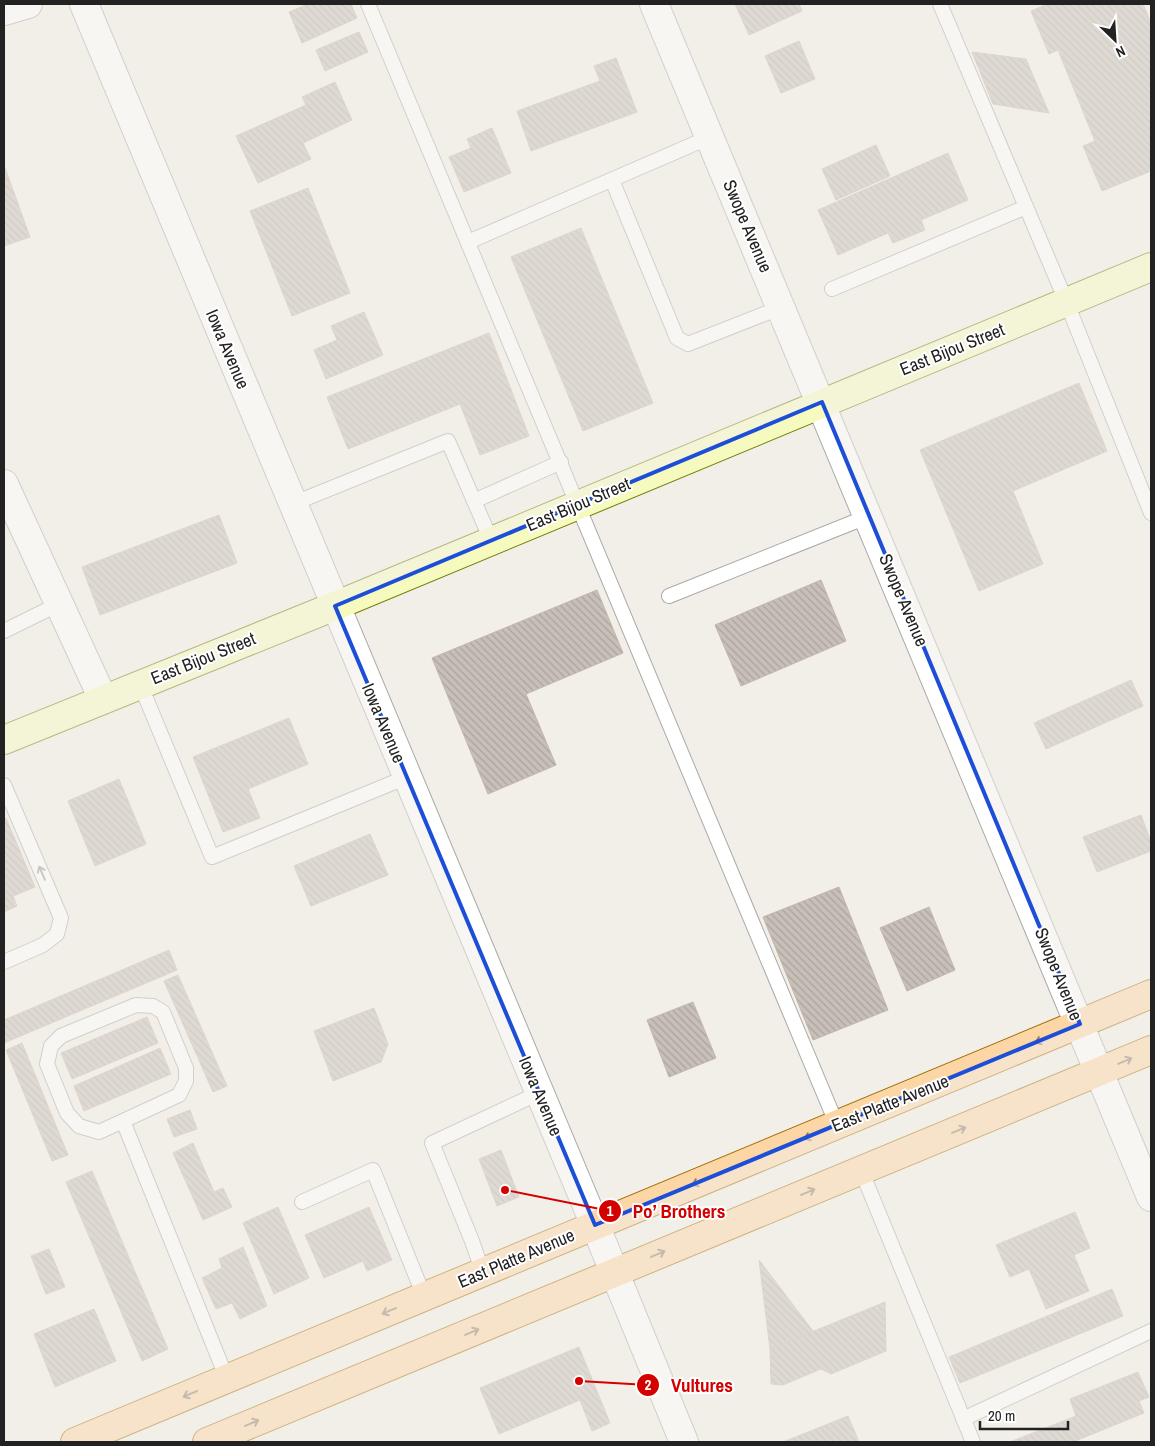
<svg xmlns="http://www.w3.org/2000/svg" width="1155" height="1446" font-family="'Archivo Narrow',sans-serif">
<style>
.building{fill:url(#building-back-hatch);stroke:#c4b6ab}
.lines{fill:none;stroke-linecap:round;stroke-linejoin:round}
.lane-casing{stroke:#a9a9a9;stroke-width:16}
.street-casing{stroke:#a9a9a9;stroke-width:30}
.secondary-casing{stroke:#707d05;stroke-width:30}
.primary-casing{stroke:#a06b00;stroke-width:30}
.lane{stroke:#fff;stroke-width:14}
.street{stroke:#fff;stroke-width:28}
.secondary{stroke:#f7fabf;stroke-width:28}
.primary{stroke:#fcd6a4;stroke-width:28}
.oneway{stroke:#9c9c9c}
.oneway2{stroke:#8f7c63}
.marked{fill:none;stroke:#1d4ed8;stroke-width:4;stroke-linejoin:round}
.labels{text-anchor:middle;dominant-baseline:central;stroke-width:4;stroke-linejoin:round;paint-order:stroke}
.street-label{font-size:18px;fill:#222;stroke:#fff}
.leader{fill:none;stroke:#d40000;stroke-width:2}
.callout-dot{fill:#d40000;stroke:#fff;stroke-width:2}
.mark-label{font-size:15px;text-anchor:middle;font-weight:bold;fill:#fff}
.callout-label{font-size:19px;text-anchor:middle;font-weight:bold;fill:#d40000;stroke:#fff;stroke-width:4;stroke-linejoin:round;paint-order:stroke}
</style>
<defs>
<pattern id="building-back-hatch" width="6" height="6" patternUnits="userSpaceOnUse" patternTransform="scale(1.25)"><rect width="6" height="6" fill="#c7bfb8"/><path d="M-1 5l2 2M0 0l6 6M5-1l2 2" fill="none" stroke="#aba49e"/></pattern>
</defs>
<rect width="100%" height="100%" fill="#f2efe9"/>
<!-- building -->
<g class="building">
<polygon points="308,4 351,4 357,18 302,43 289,12"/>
<polygon points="735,4 799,4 802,11 749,35"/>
<polygon points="1048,4 1143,4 1151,23 1151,171 1102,191 1083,146 1095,141 1058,50 1049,54 1031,11"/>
<polygon points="359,32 368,52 325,71 316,50"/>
<polygon points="799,41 815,79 781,93 765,56"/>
<polygon points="972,52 1026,59 1049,113 993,104"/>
<polygon points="616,58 637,112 531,151 517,111 600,81 594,66"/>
<polygon points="335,82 352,120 303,143 311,159 258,183 236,136 306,105 302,97"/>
<polygon points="492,128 511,173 464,192 449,157 471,148 467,139"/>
<polygon points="876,145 890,176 836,200 822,169"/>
<polygon points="948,153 968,200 921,220 925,230 893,243 888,233 838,255 818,210"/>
<polygon points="4,165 30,237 4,246"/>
<polygon points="308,188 350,293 292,316 250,211"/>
<polygon points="581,228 653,403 583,431 511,257"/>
<polygon points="364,312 383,355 326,379 314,350 337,340 331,326"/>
<polygon points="489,333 529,436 480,455 460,404 348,449 327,397"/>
<polygon points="1079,383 1107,451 1013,491 1043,564 979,591 920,450"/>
<polygon points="219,515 237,563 100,615 82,567"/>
<polygon points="821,580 846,641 741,686 715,625"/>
<polygon points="597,590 623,653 526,694 556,765 488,794 432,658"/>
<polygon points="1131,680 1143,706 1046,749 1034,723"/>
<polygon points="289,718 308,764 248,789 260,818 223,832 193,757"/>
<polygon points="119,779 146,844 95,866 68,801"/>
<polygon points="1141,815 1151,842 1151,851 1097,872 1083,837"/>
<polygon points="6,818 35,887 13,896 17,906 4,912 4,819"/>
<polygon points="370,834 388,875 311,906 294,866"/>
<polygon points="839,887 888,1010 813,1040 763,917"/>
<polygon points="929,907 955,970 907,991 880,928"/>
<polygon points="169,950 177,970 4,1043 4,1020"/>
<polygon points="178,975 227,1086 213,1092 164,981"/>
<polygon points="693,1002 716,1058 669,1077 647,1020"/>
<polygon points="374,1008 388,1044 381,1062 333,1081 314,1031"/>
<polygon points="147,1017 158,1043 72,1079 61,1053"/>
<polygon points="22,1043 68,1155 52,1161 6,1050"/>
<polygon points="160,1048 171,1074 84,1111 74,1086"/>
<polygon points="190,1110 197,1129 174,1137 167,1119"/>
<polygon points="193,1143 214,1192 223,1188 232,1207 203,1220 173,1153"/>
<polygon points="501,1150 519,1197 497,1206 479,1159"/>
<polygon points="92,1171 168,1349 142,1361 66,1182"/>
<polygon points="278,1207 309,1278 274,1294 243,1223"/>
<polygon points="369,1207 392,1260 367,1271 363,1261 324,1278 305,1235"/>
<polygon points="1075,1212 1090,1248 1074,1255 1089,1291 1046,1309 1029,1269 1010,1277 996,1245"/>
<polygon points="243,1247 267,1306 240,1319 232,1303 216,1309 202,1278 222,1268 219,1259"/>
<polygon points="49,1249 65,1287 46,1294 31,1256"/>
<polygon points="759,1260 813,1331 770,1349"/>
<polygon points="1112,1289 1123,1316 960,1383 949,1357"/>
<polygon points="885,1302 886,1351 831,1374 821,1369 783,1385 771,1384 770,1349"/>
<polygon points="94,1309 116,1361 55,1387 34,1334"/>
<polygon points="579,1347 610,1423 592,1431 580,1400 499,1434 480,1388"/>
<polygon points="1138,1372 1149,1397 1139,1401 1144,1413 1073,1442 1010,1442 1076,1416 1070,1399"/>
<polygon points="848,1416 859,1442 783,1442"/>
</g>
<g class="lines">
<defs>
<g id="lane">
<polyline points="368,4 837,1125"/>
<polyline points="940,4 1066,301 1151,513"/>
<polyline points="612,180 677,338 688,344 782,307"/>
<polyline points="468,242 710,137"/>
<polyline points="832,289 1026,207"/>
<polyline points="474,501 561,462"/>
<polyline points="292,504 448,441 491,540"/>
<polyline points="669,596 869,516"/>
<polyline points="4,631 59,604"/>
<polyline points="140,684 212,857 407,777"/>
<polyline points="4,785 61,918 57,934 43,945 4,962"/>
<polyline points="123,1121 179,1095 186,1081 186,1068 163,1012 153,1006 136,1005 61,1036 51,1046 47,1064 67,1113 79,1126 99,1132 123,1121 227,1379"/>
<polyline points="861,1170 973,1442"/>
<polyline points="302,1202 373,1170 424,1296"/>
<polyline points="483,1273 472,1241 432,1143 539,1093"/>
<polyline points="963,1419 1151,1331"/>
</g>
<g id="street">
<polyline points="84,4 595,1225 684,1442"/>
<polyline points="654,4 1151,1197"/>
<polyline points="4,11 28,4"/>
<polyline points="4,484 103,699"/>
</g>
<polyline id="secondary" points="4,740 335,606 1151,267"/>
<g id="primary">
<polyline points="75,1442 1151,994"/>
<polyline points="207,1442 1151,1050"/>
</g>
</defs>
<!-- lane casing -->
<use href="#lane" class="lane-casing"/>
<!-- street casing -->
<use href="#street" class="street-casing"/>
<!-- secondary casing -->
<use href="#secondary" class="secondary-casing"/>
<!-- primary casing -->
<use href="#primary" class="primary-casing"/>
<!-- lane -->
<use href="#lane" class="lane"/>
<!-- street -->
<use href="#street" class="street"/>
<!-- secondary -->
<use href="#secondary" class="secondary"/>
<!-- primary -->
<use href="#primary" class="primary"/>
</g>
<!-- one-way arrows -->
<defs><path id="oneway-shaft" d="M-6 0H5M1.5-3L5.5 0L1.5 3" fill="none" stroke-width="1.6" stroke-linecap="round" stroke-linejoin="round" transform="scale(1.25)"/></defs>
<use class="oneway" href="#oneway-shaft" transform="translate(42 873) rotate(-113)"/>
<g class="oneway2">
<use href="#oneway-shaft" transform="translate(1042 1040) rotate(158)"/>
<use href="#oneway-shaft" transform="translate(1125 1061) rotate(-23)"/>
<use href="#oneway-shaft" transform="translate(959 1130) rotate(-22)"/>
<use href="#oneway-shaft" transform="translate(811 1136) rotate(157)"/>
<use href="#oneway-shaft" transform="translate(699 1182) rotate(157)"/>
<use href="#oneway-shaft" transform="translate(808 1192) rotate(-23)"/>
<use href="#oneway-shaft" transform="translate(658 1254) rotate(-23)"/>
<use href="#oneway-shaft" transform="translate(389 1311) rotate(157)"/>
<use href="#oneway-shaft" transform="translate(472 1332) rotate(-23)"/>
<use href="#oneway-shaft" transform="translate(190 1394) rotate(157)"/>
<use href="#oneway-shaft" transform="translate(252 1423) rotate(-23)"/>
</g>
<!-- marked area -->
<path d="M0 0H1155V1446H0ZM 822,402 L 1080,1024 L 595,1225 L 335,606 Z" fill="#f2efe9" fill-opacity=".55" fill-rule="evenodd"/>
<path class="marked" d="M 822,402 L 1080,1024 L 595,1225 L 335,606 Z"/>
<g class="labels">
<!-- street labels -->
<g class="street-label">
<text transform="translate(748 226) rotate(67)">Swope Avenue</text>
<text transform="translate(228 349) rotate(67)">Iowa Avenue</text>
<text transform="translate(952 349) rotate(-22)">East Bijou Street</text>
<text transform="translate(578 504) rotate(-23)">East Bijou Street</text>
<text transform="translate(904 600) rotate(67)">Swope Avenue</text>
<text transform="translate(203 658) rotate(-22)">East Bijou Street</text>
<text transform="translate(384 723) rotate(67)">Iowa Avenue</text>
<text transform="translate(1059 974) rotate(68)">Swope Avenue</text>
<text transform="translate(541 1096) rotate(67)">Iowa Avenue</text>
<text transform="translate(890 1103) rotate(-22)">East Platte Avenue</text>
<text transform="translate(516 1258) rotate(-23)">East Platte Avenue</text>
</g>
</g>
<!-- callouts -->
<path class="leader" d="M505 1190L610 1211M579 1381L648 1385"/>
<g class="callout-dot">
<circle cx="505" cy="1190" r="5"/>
<circle cx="579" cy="1381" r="5"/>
<circle cx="610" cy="1211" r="12"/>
<circle cx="648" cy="1385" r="12"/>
</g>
<g class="mark-label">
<text x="610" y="1216">1</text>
<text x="648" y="1390">2</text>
</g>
<g class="callout-label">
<text x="679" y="1218">Po’ Brothers</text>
<text x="702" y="1392">Vultures</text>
</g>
<!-- border -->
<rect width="1155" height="1446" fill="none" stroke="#222222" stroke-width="10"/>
<!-- north arrow -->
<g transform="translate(1115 40) rotate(155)" stroke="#ffffff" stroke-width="4" paint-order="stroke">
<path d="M0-4L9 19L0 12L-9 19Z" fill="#222222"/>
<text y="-8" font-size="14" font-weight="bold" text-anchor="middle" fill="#222222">N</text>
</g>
<!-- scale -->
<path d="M980 1421v8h88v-8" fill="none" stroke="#222222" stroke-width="2.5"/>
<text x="988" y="1421" font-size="15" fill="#222222" stroke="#ffffff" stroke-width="4" paint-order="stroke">20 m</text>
</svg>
